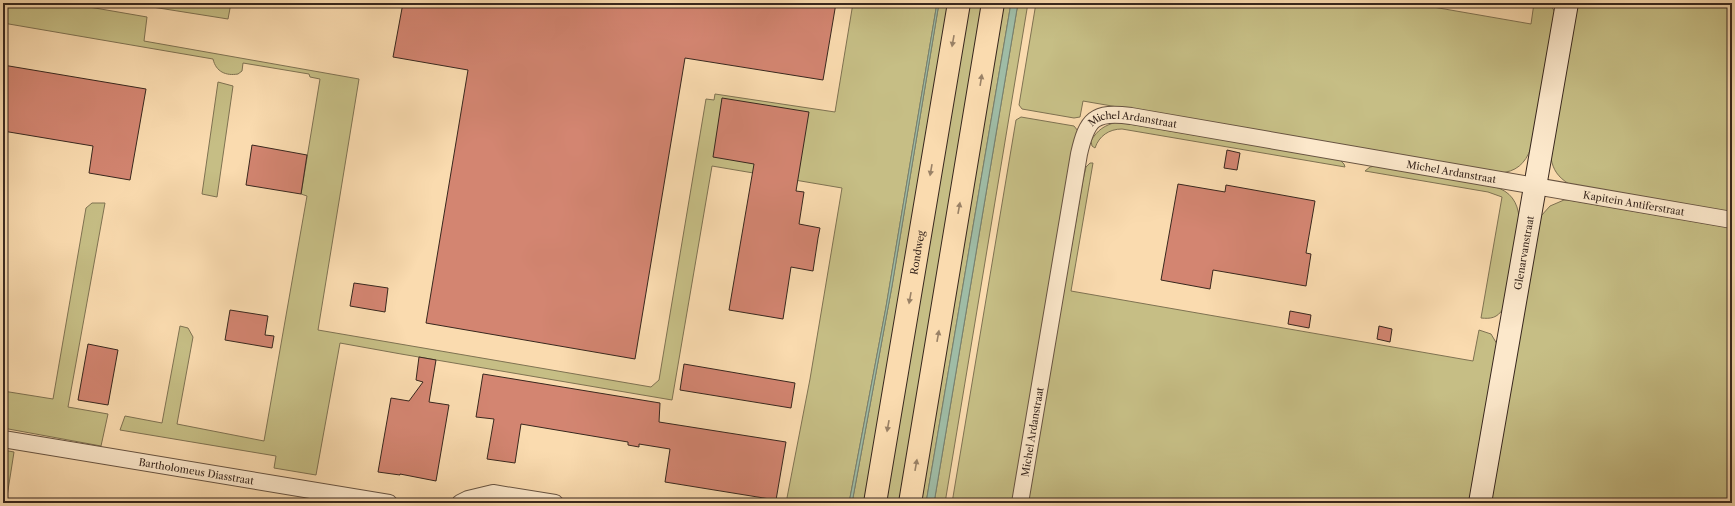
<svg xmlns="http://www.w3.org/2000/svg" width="1735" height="506" font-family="'Libre Caslon Text',serif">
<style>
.green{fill:#c6be85;stroke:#7f7252}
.water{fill:#9fbca6;stroke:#768070}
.building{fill:#d38571;stroke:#38271e}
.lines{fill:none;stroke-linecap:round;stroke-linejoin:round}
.street-casing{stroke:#685442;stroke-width:18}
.secondary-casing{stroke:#38271e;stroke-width:24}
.primary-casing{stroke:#38271e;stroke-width:24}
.street{stroke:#fce8cb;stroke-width:16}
.secondary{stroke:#fce8cb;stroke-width:22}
.primary{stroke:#fadbaf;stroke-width:22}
.oneway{fill:#998166}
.labels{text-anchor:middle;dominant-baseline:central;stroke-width:3.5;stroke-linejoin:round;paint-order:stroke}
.street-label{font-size:10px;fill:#38271e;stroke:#fce8cb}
</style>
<rect width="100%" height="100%" fill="#fadbaf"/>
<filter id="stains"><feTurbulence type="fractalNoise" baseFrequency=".005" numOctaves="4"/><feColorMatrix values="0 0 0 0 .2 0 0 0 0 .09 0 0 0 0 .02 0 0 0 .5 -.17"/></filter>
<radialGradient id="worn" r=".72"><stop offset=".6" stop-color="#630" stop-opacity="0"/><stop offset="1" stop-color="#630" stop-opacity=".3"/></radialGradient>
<!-- green -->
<g class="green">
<path d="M 3,3 L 66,3 L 147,17 L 144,41 L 359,79 L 318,330 L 651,387 L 659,380 L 706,99 L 714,100 L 715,94 L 835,112 L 853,3 L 937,3 L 886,307 L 849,503 L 786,503 L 810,379 L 842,188 L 712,166 L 672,400 L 401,354 L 340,343 L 316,475 L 274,468 L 276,456 L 120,430 L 125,416 L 162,423 L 180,326 L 188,328 L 193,337 L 177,424 L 264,441 L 307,196 L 301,194 L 320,79 L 310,77 L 309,74 L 243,63 L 242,71 L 238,74 C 226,76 216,72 213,59 L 3,23 Z"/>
<polygon points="127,3 231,3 228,19"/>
<polygon points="939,3 951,3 867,503 852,503 892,286"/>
<polygon points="968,3 986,3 901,503 884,503"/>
<polygon points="1002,3 1011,3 926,503 919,503"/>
<polygon points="1018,3 1028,3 945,503 934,503"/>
<path d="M 1036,3 L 1410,3 L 1531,24 L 1534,3 L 1549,3 L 1555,12 L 1531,148 C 1525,164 1516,172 1499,173 L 1083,101 L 1080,117 L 1074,118 L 1022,109 L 1019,105 Z"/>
<path d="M 1577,3 L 1732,3 L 1732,213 L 1569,184 C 1558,177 1553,170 1551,158 Z"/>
<polygon points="218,82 233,86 217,197 202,194"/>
<polygon points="1021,117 1074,126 1078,131 1013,503 952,503 1016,120"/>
<path d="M 1117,122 L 1339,159 L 1344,164 L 1345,167 L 1122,129 C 1109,129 1099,136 1095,148 L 1092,146 L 1091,141 C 1097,130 1105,125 1117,122 Z"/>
<polygon points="1090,163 1093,163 1071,291 1473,361 1479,330 1491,334 1497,344 1471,503 1027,503 1083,180 1086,167"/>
<path d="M 1375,166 L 1495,187 C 1510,191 1518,202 1519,218 L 1503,309 C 1497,318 1491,319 1481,318 L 1502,197 L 1488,192 L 1365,171 L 1370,167 Z"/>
<polygon points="1564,200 1569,200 1732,228 1732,503 1490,503 1541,216 1550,206"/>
<polygon points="92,203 105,203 68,407 108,414 101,446 3,428 3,391 53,399 86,208"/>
<polygon points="3,450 14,452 6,503 3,503"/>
</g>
<!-- water -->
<g class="water">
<polygon points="937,3 939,3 892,286 852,503 849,503 886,307"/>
<polygon points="1011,3 1018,3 934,503 926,503"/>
</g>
<!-- building -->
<g class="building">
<polygon points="403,3 836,3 823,80 685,58 635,359 426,323 468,70 393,57"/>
<polygon points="3,65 146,89 130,180 89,173 93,146 3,131"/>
<polygon points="722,98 809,112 796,191 804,192 799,224 820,228 818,238 813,271 791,267 783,319 729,310 754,164 713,157"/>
<polygon points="252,145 307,155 301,194 246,185"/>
<polygon points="1227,150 1240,153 1237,170 1224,168"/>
<polygon points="1178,184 1225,192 1226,185 1315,201 1306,253 1311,254 1306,286 1213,270 1210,289 1161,280"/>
<polygon points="354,283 388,288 385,312 350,306"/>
<polygon points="230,310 268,316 265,335 274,336 272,348 225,340"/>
<polygon points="1290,311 1311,315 1309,328 1288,324"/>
<polygon points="1379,326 1392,329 1390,342 1377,339"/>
<polygon points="88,344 118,350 108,405 78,400"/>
<polygon points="419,357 436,360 429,402 449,405 436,481 400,474 400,475 378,472 391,398 409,401 423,382 416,380"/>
<polygon points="684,364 795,383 791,408 680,390"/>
<polygon points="483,374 660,403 659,422 786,442 776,500 665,482 670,449 639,444 639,447 628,445 628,442 521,424 515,463 487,459 494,419 476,417"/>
</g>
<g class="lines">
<defs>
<g id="street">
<path id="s1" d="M 3,439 L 389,503"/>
<polyline points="460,503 468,499 493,493 555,503"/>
<path id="s2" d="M 1020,503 L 1079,154 C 1087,119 1094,111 1131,116 L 1732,220"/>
</g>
<g id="secondary">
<path id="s3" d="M 1480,503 L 1567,3"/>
</g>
<g id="primary">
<path id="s4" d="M 875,503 L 959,3"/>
<polyline points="910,503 993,3"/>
</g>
</defs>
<!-- street casing -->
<use href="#street" class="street-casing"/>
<!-- secondary casing -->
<use href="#secondary" class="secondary-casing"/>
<!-- primary casing -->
<use href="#primary" class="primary-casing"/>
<!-- street -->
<use href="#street" class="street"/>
<!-- secondary -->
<use href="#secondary" class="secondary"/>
<!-- primary -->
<use href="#primary" class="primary"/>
</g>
<!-- one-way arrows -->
<defs><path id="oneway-solid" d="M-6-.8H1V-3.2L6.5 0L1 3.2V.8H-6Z"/></defs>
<g class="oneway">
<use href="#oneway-solid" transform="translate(953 41) rotate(100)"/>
<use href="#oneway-solid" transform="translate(981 80) rotate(-81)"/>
<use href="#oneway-solid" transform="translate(931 170) rotate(100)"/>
<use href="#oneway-solid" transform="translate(959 208) rotate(-80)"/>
<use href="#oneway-solid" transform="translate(910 298) rotate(100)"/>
<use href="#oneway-solid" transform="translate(938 336) rotate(-80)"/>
<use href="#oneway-solid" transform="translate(888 426) rotate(100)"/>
<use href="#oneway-solid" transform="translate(916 465) rotate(-80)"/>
</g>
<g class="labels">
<!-- street labels -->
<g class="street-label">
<text stroke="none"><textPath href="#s2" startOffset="431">Michel Ardanstraat</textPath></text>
<text stroke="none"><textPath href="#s2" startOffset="755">Michel Ardanstraat</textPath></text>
<text stroke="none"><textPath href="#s2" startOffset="940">Kapitein Antiferstraat</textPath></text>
<text stroke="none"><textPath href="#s4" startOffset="254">Rondweg</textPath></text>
<text stroke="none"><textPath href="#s3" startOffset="254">Glenarvanstraat</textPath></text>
<text stroke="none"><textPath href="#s2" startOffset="72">Michel Ardanstraat</textPath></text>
<text stroke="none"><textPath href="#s1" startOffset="196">Bartholomeus Diasstraat</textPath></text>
</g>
</g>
<!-- margin -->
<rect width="1735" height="506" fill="none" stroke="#fadbaf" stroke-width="16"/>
<rect x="4" y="4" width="1727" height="498" fill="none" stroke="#38271e" stroke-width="2"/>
<rect x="8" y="8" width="1719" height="490" fill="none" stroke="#38271e"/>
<rect width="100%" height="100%" filter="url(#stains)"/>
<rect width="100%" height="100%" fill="url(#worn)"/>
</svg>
